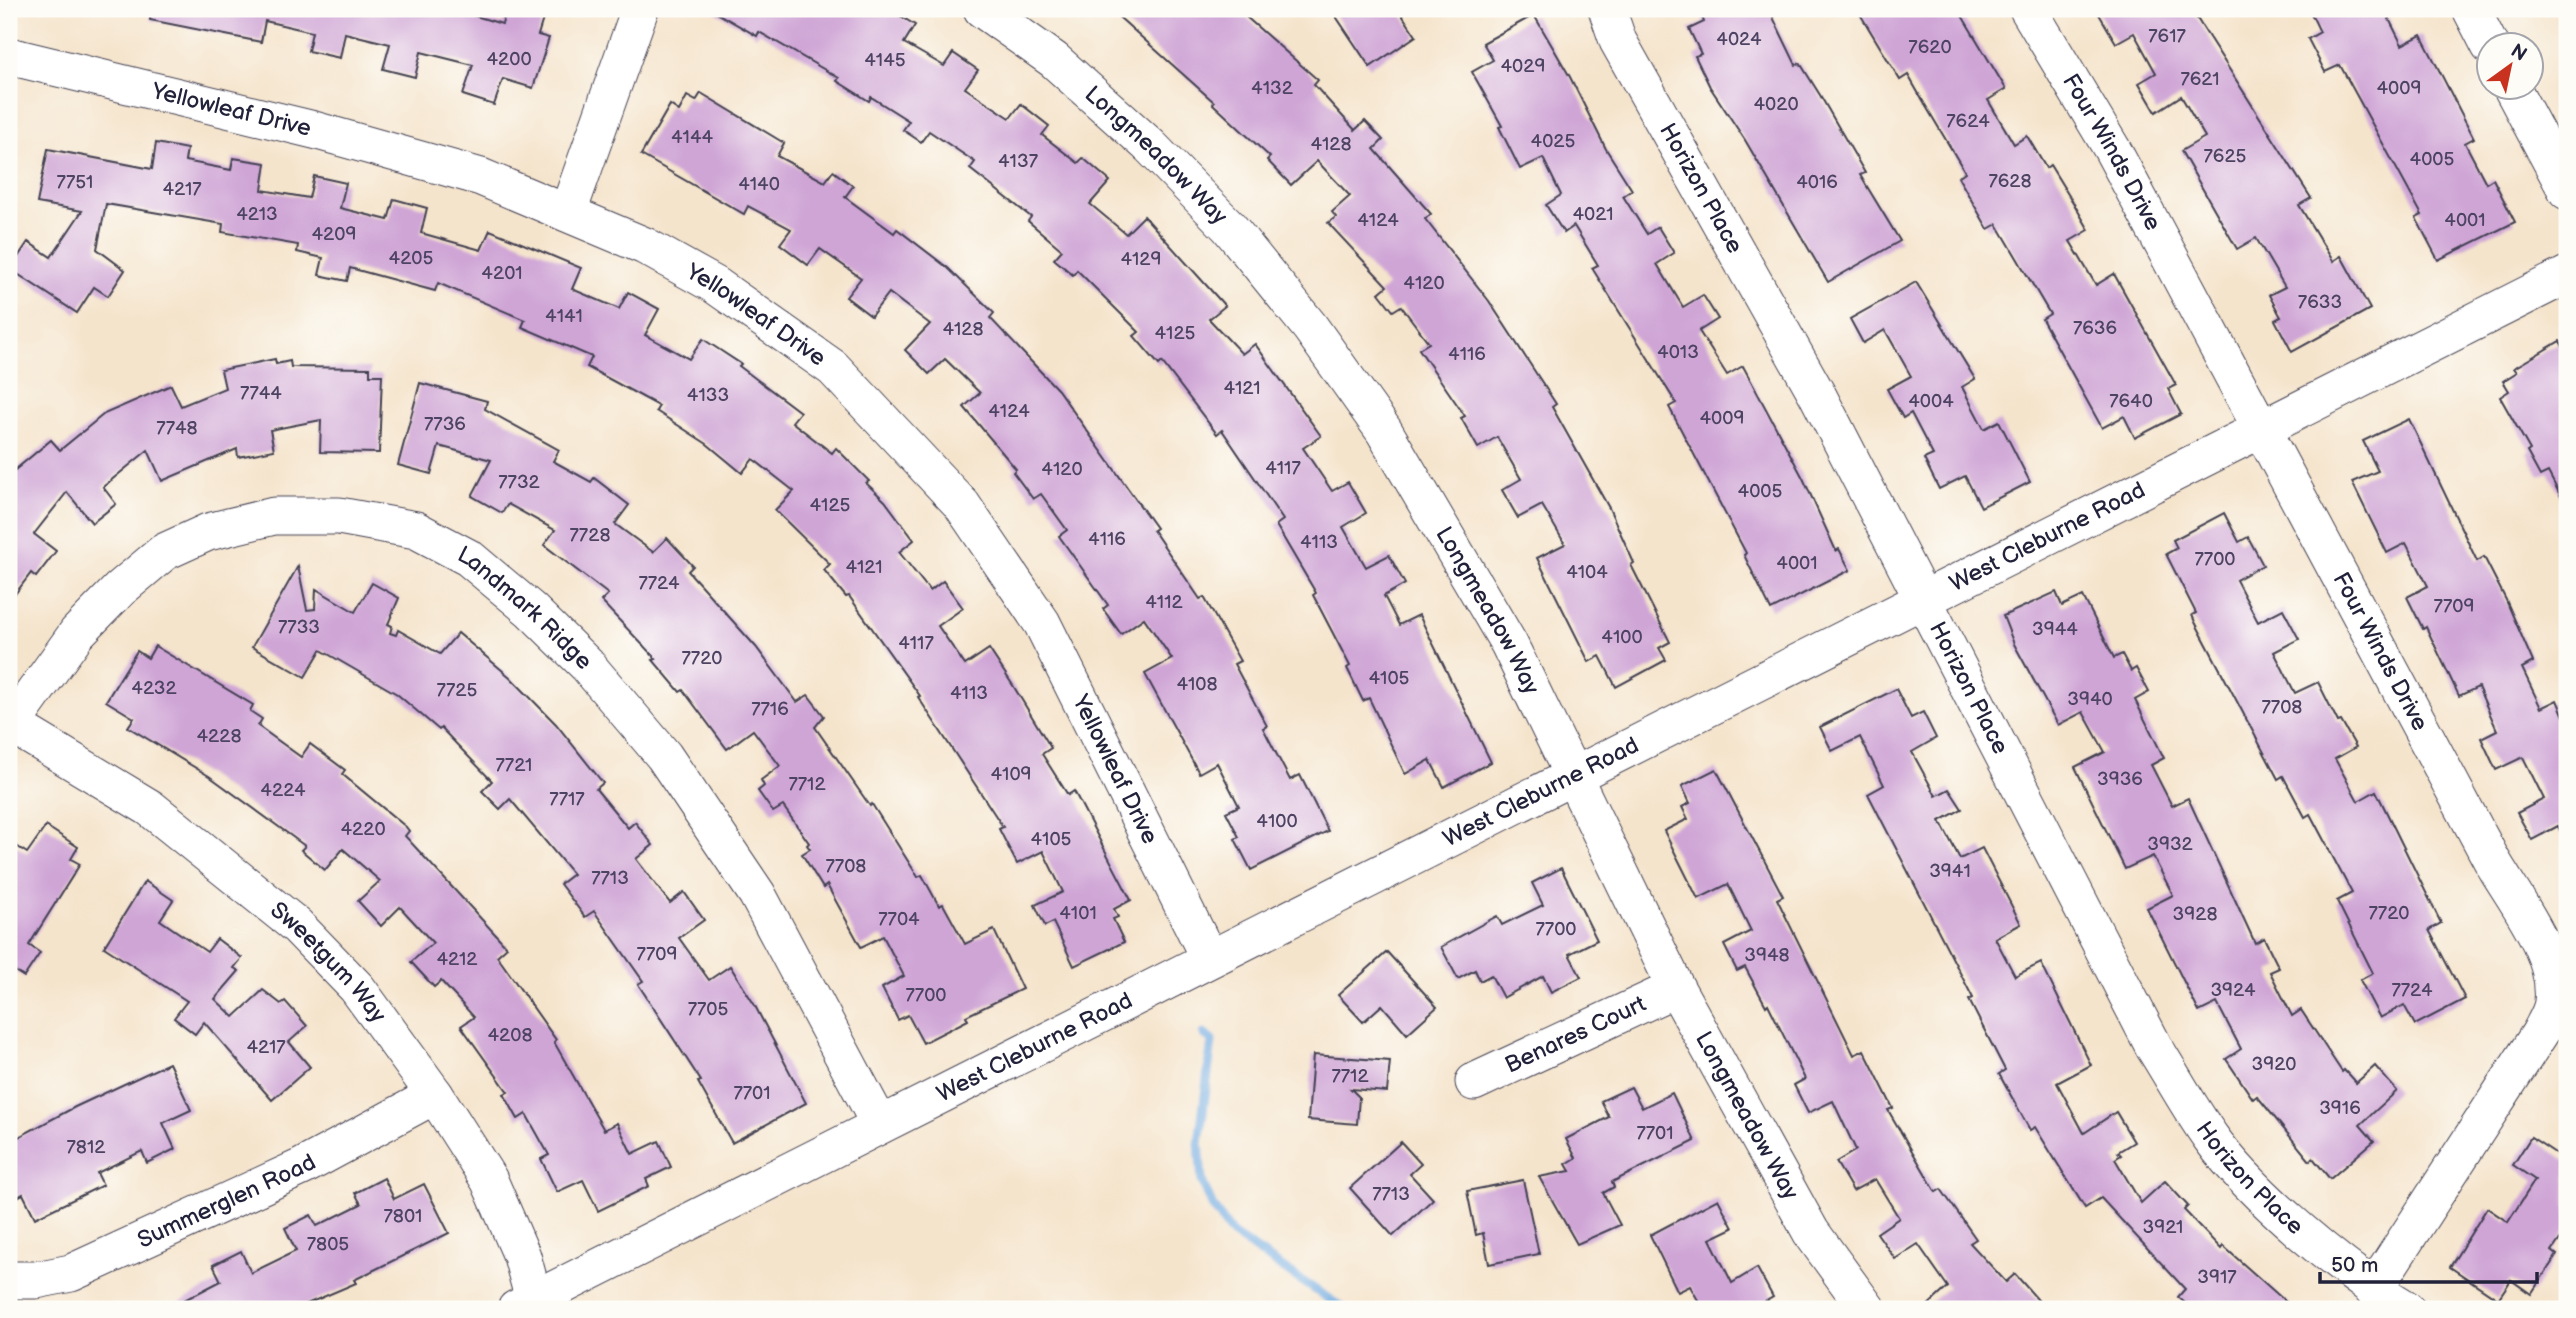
<svg xmlns="http://www.w3.org/2000/svg" width="2576" height="1318" font-family="'Balsamiq Sans',sans-serif">
<style>
.lines{fill:none;stroke-linecap:round;stroke-linejoin:round}
.stream{stroke:#71aae1;stroke-width:9}
.building{fill:#cfa5d6}
.minor-casing{stroke:#423f51;stroke-width:39}
.minor{stroke:#fff;stroke-width:37}
.labels{text-anchor:middle;dominant-baseline:central;stroke-width:5;stroke-linejoin:round;paint-order:stroke}
.number-label{font-size:19px;fill:#4d4362}
.street-label{font-size:23px;fill:#22223b;stroke:#fdfcf7}
</style>
<rect width="100%" height="100%" fill="#fdfcf7"/>
<filter id="ink" filterUnits="userSpaceOnUse"><feTurbulence type="fractalNoise" baseFrequency=".0143" numOctaves="2"/><feDisplacementMap in="SourceGraphic" scale="14" xChannelSelector="R" yChannelSelector="G"/><feConvolveMatrix kernelMatrix="1 2 1 2 8 2 1 2 1" color-interpolation-filters="sRGB"/></filter>
<filter id="wash" filterUnits="userSpaceOnUse"><feTurbulence type="fractalNoise" baseFrequency=".00686" numOctaves="4" result="noise"/><feDisplacementMap in="SourceGraphic" scale="28" xChannelSelector="R" yChannelSelector="G"/><feGaussianBlur stdDeviation="1.57" result="paint"/><feColorMatrix in="noise" values="0 0 0 0 0 0 0 0 0 0 0 0 0 0 0 0 0 1.4 0 .05"/><feComposite in="paint" operator="in"/></filter>
<g filter="url(#wash)">
<rect width="100%" height="100%" fill="#f5e4cc"/>
<g class="lines">
<!-- stream -->
<polyline class="stream" points="1204,1034 1212,1041 1199,1143 1202,1181 1213,1207 1232,1234 1344,1309"/>
</g>
<g id="blocks">
<!-- building -->
<g class="building">
<polygon points="151,9 452,9 502,24 507,9 546,9 538,35 549,38 533,88 503,79 494,105 463,95 473,65 421,52 415,77 383,69 390,44 345,33 340,58 308,51 312,32 265,21 261,42 150,20"/>
<polygon points="710,9 889,9 915,25 904,43 944,66 953,53 978,70 965,88 1010,118 1021,104 1049,126 1042,135 1078,163 1083,158 1110,181 1090,204 1126,234 1144,216 1225,306 1209,319 1242,354 1255,344 1321,436 1303,448 1332,491 1348,482 1366,513 1343,527 1366,567 1389,555 1405,584 1384,596 1399,625 1419,615 1491,762 1444,787 1430,760 1405,774 1369,698 1363,701 1347,668 1350,666 1313,595 1316,593 1276,525 1283,520 1222,430 1217,434 1162,362 1159,365 1134,336 1139,332 1077,270 1073,275 1054,259 1062,250 1028,221 1031,217 970,169 975,162 929,131 921,142 903,130 909,121 871,97 869,101 837,81 839,78 759,32 757,36"/>
<polygon points="1110,9 1237,9 1318,80 1314,85 1355,130 1365,121 1383,140 1374,149 1431,214 1425,219 1489,301 1556,404 1552,407 1609,508 1634,563 1631,565 1670,642 1659,648 1666,660 1616,687 1600,656 1589,662 1537,558 1565,544 1542,505 1518,518 1502,490 1521,479 1497,437 1478,448 1461,418 1465,416 1419,349 1429,343 1401,306 1393,311 1379,293 1387,286 1328,223 1336,217 1332,212 1350,196 1317,161 1291,185 1267,160 1270,157 1213,104 1214,102"/>
<polygon points="1331,9 1398,9 1416,36 1370,67"/>
<polygon points="1699,9 1769,9 1796,65 1800,63 1820,95 1865,173 1860,175 1900,241 1828,282 1745,140 1710,87 1695,56 1701,54 1689,29 1704,22"/>
<polygon points="1857,9 1958,9 2006,89 1988,100 2014,144 2027,136 2046,168 2050,165 2074,204 2089,230 2070,241 2096,285 2114,274 2176,385 2168,389 2181,414 2135,438 2124,416 2102,428 2042,319 2050,314 1997,224 1988,229 1958,177 1965,172 1924,103 1908,75 1900,80"/>
<polygon points="2096,9 2191,9 2311,198 2299,205 2333,261 2341,256 2370,309 2292,352 2275,320 2281,317 2269,295 2285,287 2256,238 2237,249 2181,151 2205,137 2181,96 2156,112 2139,83 2156,73 2134,33 2116,43"/>
<polygon points="2309,9 2384,9 2402,45 2421,35 2474,138 2465,143 2486,183 2493,179 2515,222 2438,260 2416,218 2422,215 2340,65 2325,72 2308,39 2320,32"/>
<polygon points="1534,15 1570,77 1606,149 1632,190 1623,196 1647,234 1658,227 1674,253 1657,264 1683,307 1703,295 1718,319 1699,331 1727,375 1743,366 1803,478 1836,551 1839,549 1850,570 1771,610 1744,555 1746,553 1669,407 1676,403 1592,268 1598,265 1574,226 1564,233 1546,205 1561,195 1543,158 1520,169 1499,127 1502,126 1472,72 1493,60 1483,43"/>
<polygon points="701,93 784,143 777,156 825,182 833,171 853,186 845,197 894,233 897,229 948,268 994,313 990,318 1058,390 1156,528 1153,530 1200,599 1204,597 1240,661 1234,664 1267,726 1263,728 1290,780 1300,775 1328,831 1251,870 1235,839 1239,837 1226,812 1239,806 1217,763 1199,773 1145,674 1172,659 1144,618 1121,634 1103,609 1108,605 1059,536 1067,530 1041,494 1033,499 1013,472 1016,469 964,407 980,393 945,359 929,374 905,350 930,324 889,293 871,316 846,297 861,278 820,249 808,265 780,244 791,229 748,206 744,214 641,155 670,105 679,111 687,96 696,101"/>
<polygon points="156,143 187,149 185,161 231,170 233,158 266,163 262,190 309,198 314,176 346,183 340,208 388,220 394,199 427,208 421,233 481,250 490,230 581,268 572,289 619,309 628,292 659,309 645,335 689,359 703,339 741,364 739,366 800,412 792,422 832,453 836,448 869,481 866,483 885,501 914,540 899,552 930,591 943,581 963,608 938,626 965,665 989,649 1014,687 1051,748 1042,754 1068,795 1074,791 1131,900 1114,909 1118,917 1113,919 1124,942 1074,966 1053,922 1045,926 1035,905 1063,892 1043,851 1017,864 999,829 1003,827 918,697 920,696 849,596 846,597 824,570 830,564 775,510 794,491 753,459 742,473 707,444 656,411 659,406 587,367 592,357 522,327 525,320 438,283 435,291 350,268 347,281 319,275 323,258 297,252 298,245 222,232 223,224 106,204 97,249 125,270 108,296 94,287 77,313 10,269 28,242 51,257 82,211 37,203 48,149 152,169"/>
<polygon points="1916,282 1975,379 1962,387 1984,429 1999,421 2030,482 1981,507 1965,476 1939,489 1924,459 1933,455 1911,413 1903,418 1887,389 1911,376 1885,330 1863,343 1850,319"/>
<polygon points="2560,341 2567,354 2567,508 2548,472 2540,476 2527,452 2530,450 2500,397 2509,391 2503,381 2517,372 2514,368"/>
<polygon points="275,359 276,364 290,361 291,367 370,368 370,375 382,375 379,453 320,452 321,420 270,430 274,450 238,457 237,449 162,481 148,450 103,487 116,504 92,523 67,492 34,534 56,551 36,577 31,573 9,602 9,475 51,440 60,450 104,414 171,385 181,406 225,388 221,370"/>
<polygon points="420,383 487,401 485,409 559,450 553,461 591,482 594,478 629,505 615,524 653,552 667,538 693,566 688,571 756,647 797,702 808,695 824,716 815,727 870,806 872,804 918,877 922,875 939,906 943,904 965,944 994,930 1022,989 966,1016 968,1020 923,1043 908,1015 898,1020 882,988 904,976 883,936 861,947 827,885 823,888 802,854 810,849 807,845 809,843 783,806 773,812 758,791 764,786 761,780 780,766 753,730 727,749 683,690 680,692 653,660 656,659 601,601 608,594 544,545 555,530 508,504 502,513 472,496 491,460 439,446 431,474 398,465"/>
<polygon points="2409,419 2477,561 2484,557 2506,600 2533,662 2522,668 2541,708 2557,700 2567,723 2567,845 2558,826 2532,840 2517,813 2544,799 2523,757 2496,770 2481,738 2497,730 2478,687 2459,696 2426,627 2423,629 2407,597 2428,586 2406,543 2387,553 2352,482 2378,471 2363,441"/>
<polygon points="2224,513 2239,542 2248,537 2263,565 2236,580 2258,622 2283,609 2299,639 2274,652 2295,693 2318,682 2338,722 2341,721 2356,747 2335,759 2358,801 2376,791 2441,923 2429,930 2465,999 2415,1025 2404,1005 2380,1018 2360,980 2373,973 2337,901 2352,893 2310,814 2305,817 2283,776 2278,779 2195,622 2192,615 2196,613 2166,554 2177,548 2173,540"/>
<polygon points="298,566 307,610 315,609 316,589 355,612 372,583 399,598 388,624 392,626 390,633 396,635 398,630 440,654 458,633 510,677 556,724 603,783 596,789 628,828 635,822 653,845 636,859 670,903 684,892 704,920 679,938 709,980 730,966 754,1004 806,1103 732,1143 698,1082 701,1081 638,984 643,981 594,911 585,917 560,884 573,874 510,799 500,809 482,791 492,781 441,728 439,730 397,694 321,650 305,677 252,647"/>
<polygon points="2056,592 2062,606 2083,596 2114,658 2122,654 2131,671 2136,668 2149,692 2135,700 2164,758 2151,765 2172,806 2188,798 2255,943 2264,938 2279,968 2270,972 2292,1016 2301,1010 2342,1072 2344,1070 2356,1083 2375,1066 2397,1091 2360,1125 2374,1141 2330,1179 2313,1158 2310,1161 2257,1096 2253,1099 2226,1059 2241,1049 2217,1003 2199,1012 2147,908 2173,895 2153,856 2125,869 2075,767 2105,752 2083,712 2058,725 2014,644 2003,616"/>
<polygon points="155,646 253,705 250,711 262,719 258,726 301,757 310,744 345,770 342,774 406,827 409,831 405,836 507,947 497,956 556,1040 554,1042 604,1130 617,1123 632,1154 659,1141 671,1167 646,1179 649,1186 598,1211 583,1180 557,1192 541,1159 549,1155 526,1114 518,1119 504,1094 508,1092 461,1026 474,1017 441,981 434,987 411,962 433,943 400,907 381,926 358,901 380,881 343,849 325,870 301,850 305,846 209,776 128,727 134,718 106,701 137,651 148,658"/>
<polygon points="1896,689 1911,718 1923,712 1936,738 1912,752 1936,796 1949,789 1962,809 1940,821 1960,859 1982,848 2021,924 1995,938 2015,976 2041,963 2091,1065 2057,1083 2084,1133 2116,1112 2134,1142 2118,1152 2121,1155 2115,1159 2141,1203 2165,1181 2188,1206 2184,1210 2221,1249 2223,1246 2294,1309 2192,1309 2178,1297 2185,1289 2101,1198 2085,1208 2035,1127 2030,1130 1999,1074 2005,1070 1969,1000 1973,998 1868,794 1884,785 1860,737 1832,751 1820,727"/>
<polygon points="1716,769 1783,896 1777,899 1854,1055 1864,1050 1893,1108 1888,1110 1936,1192 1941,1189 1976,1239 1970,1243 2006,1282 2015,1274 2046,1309 1924,1309 1948,1287 1918,1244 1895,1259 1877,1233 1899,1218 1875,1179 1853,1191 1836,1162 1856,1150 1833,1101 1808,1113 1794,1085 1805,1079 1768,1004 1766,1006 1745,967 1737,971 1724,945 1751,931 1728,884 1698,899 1664,831 1688,819 1682,807 1690,803 1682,786"/>
<polygon points="46,826 78,847 71,859 80,864 29,945 40,953 24,977 13,970 9,976 9,841 27,853"/>
<polygon points="1561,868 1597,940 1569,954 1581,977 1551,992 1543,976 1503,998 1491,975 1480,981 1475,970 1458,979 1441,947 1497,916 1502,925 1543,905 1532,883"/>
<polygon points="145,881 173,900 160,920 207,952 217,939 242,958 234,968 239,971 215,999 234,1017 263,990 281,1004 285,1001 307,1026 289,1042 310,1067 272,1100 204,1022 195,1034 174,1018 187,1001 104,947"/>
<polygon points="1387,952 1437,1007 1407,1034 1382,1005 1363,1022 1338,995"/>
<polygon points="1313,1055 1390,1061 1387,1092 1351,1089 1359,1097 1357,1124 1308,1120"/>
<polygon points="169,1063 191,1110 163,1123 175,1149 147,1163 142,1151 97,1173 103,1185 35,1218 23,1194 9,1202 9,1142 75,1107"/>
<polygon points="1631,1087 1642,1108 1672,1093 1695,1141 1612,1182 1614,1187 1603,1193 1620,1225 1577,1244 1539,1177 1570,1171 1566,1164 1576,1158 1566,1139 1609,1117 1601,1101"/>
<polygon points="2531,1137 2567,1161 2567,1229 2552,1251 2557,1255 2531,1294 2511,1280 2498,1299 2450,1267 2487,1208 2508,1222 2535,1180 2513,1165"/>
<polygon points="1401,1142 1421,1164 1410,1174 1433,1199 1393,1236 1350,1188"/>
<polygon points="384,1178 394,1199 424,1184 449,1233 354,1280 356,1283 295,1309 167,1309 221,1281 213,1265 241,1251 251,1273 296,1251 285,1228 311,1215 317,1226 361,1204 355,1193"/>
<polygon points="1523,1180 1539,1254 1489,1264 1483,1233 1476,1235 1467,1191"/>
<polygon points="1718,1199 1733,1228 1710,1239 1732,1283 1757,1268 1773,1297 1752,1309 1703,1309 1690,1286 1678,1292 1650,1235"/>
</g>
</g>
</g>
<g filter="url(#ink)">
<use href="#blocks" fill-opacity="0" stroke="#423f51" stroke-width="2"/>
<g class="lines">
<defs>
<g id="minor">
<path id="s1" d="M 982,9 L 1054,60 L 1150,146 L 1229,227 L 1310,327 L 1384,431 L 1509,644 L 1676,988 L 1811,1232 L 1867,1309"/>
<path id="s2" d="M 1607,9 L 1618,41 L 1818,396 L 2154,1047 C 2173,1077 2190,1109 2211,1138 C 2253,1196 2344,1272 2406,1309"/>
<path id="s3" d="M 2028,9 L 2112,149 L 2491,859 C 2515,901 2558,952 2553,1002 C 2552,1012 2545,1023 2540,1033 L 2373,1290"/>
<polyline points="2471,9 2490,46"/>
<path id="s4" d="M 9,56 L 314,130 L 481,177 L 645,246 L 715,285 L 833,368 L 962,505 L 1042,623 L 1209,958"/>
<polyline points="2512,88 2567,191"/>
<polyline points="568,212 640,9"/>
<path id="s5" d="M 9,723 L 150,808 L 297,926 L 357,988 L 435,1095 L 489,1180 L 522,1256 L 534,1300"/>
<path id="s6" d="M 9,728 L 77,633 L 120,589 L 164,552 L 208,532 L 274,516 L 339,516 L 416,530 L 469,558 L 531,610 L 587,665 L 664,756 L 757,894 L 880,1125"/>
<path id="s7" d="M 1474,1082 L 1676,988"/>
<path id="s8" d="M 9,1280 L 36,1280 L 71,1273 L 302,1167 L 435,1095"/>
<path id="s9" d="M 516,1309 L 2567,275"/>
</g>
</defs>
<!-- minor casing -->
<use href="#minor" class="minor-casing"/>
<!-- minor -->
<use href="#minor" class="minor"/>
</g>
</g>
<g class="labels">
<!-- number labels -->
<g class="number-label">
<text x="2167" y="36">7617</text>
<text x="1739" y="39">4024</text>
<text x="1930" y="47">7620</text>
<text x="509" y="59">4200</text>
<text x="885" y="60">4145</text>
<text x="1523" y="66">4029</text>
<text x="2200" y="79">7621</text>
<text x="1272" y="88">4132</text>
<text x="2399" y="88">4009</text>
<text x="1776" y="104">4020</text>
<text x="1968" y="121">7624</text>
<text x="692" y="137">4144</text>
<text x="1553" y="141">4025</text>
<text x="1331" y="144">4128</text>
<text x="2225" y="156">7625</text>
<text x="2432" y="159">4005</text>
<text x="1018" y="161">4137</text>
<text x="2010" y="181">7628</text>
<text x="75" y="182">7751</text>
<text x="1817" y="182">4016</text>
<text x="759" y="184">4140</text>
<text x="182" y="189">4217</text>
<text x="257" y="214">4213</text>
<text x="1593" y="214">4021</text>
<text x="1378" y="220">4124</text>
<text x="2465" y="220">4001</text>
<text x="334" y="234">4209</text>
<text x="411" y="258">4205</text>
<text x="1141" y="259">4129</text>
<text x="502" y="273">4201</text>
<text x="1424" y="283">4120</text>
<text x="2320" y="302">7633</text>
<text x="564" y="316">4141</text>
<text x="2095" y="328">7636</text>
<text x="963" y="329">4128</text>
<text x="1175" y="333">4125</text>
<text x="1678" y="352">4013</text>
<text x="1467" y="354">4116</text>
<text x="1242" y="388">4121</text>
<text x="261" y="393">7744</text>
<text x="708" y="395">4133</text>
<text x="1931" y="401">4004</text>
<text x="2131" y="401">7640</text>
<text x="1009" y="411">4124</text>
<text x="1722" y="418">4009</text>
<text x="445" y="424">7736</text>
<text x="177" y="428">7748</text>
<text x="1283" y="468">4117</text>
<text x="1062" y="469">4120</text>
<text x="519" y="482">7732</text>
<text x="1760" y="491">4005</text>
<text x="830" y="505">4125</text>
<text x="590" y="535">7728</text>
<text x="1107" y="539">4116</text>
<text x="1319" y="542">4113</text>
<text x="2215" y="559">7700</text>
<text x="1797" y="563">4001</text>
<text x="864" y="567">4121</text>
<text x="1587" y="572">4104</text>
<text x="659" y="583">7724</text>
<text x="1164" y="602">4112</text>
<text x="2454" y="606">7709</text>
<text x="299" y="627">7733</text>
<text x="2055" y="629">3944</text>
<text x="1622" y="637">4100</text>
<text x="916" y="643">4117</text>
<text x="702" y="658">7720</text>
<text x="1389" y="678">4105</text>
<text x="1197" y="684">4108</text>
<text x="154" y="688">4232</text>
<text x="457" y="690">7725</text>
<text x="969" y="693">4113</text>
<text x="2090" y="699">3940</text>
<text x="2282" y="707">7708</text>
<text x="770" y="709">7716</text>
<text x="219" y="736">4228</text>
<text x="514" y="765">7721</text>
<text x="1011" y="774">4109</text>
<text x="2120" y="779">3936</text>
<text x="807" y="784">7712</text>
<text x="283" y="790">4224</text>
<text x="567" y="799">7717</text>
<text x="1277" y="821">4100</text>
<text x="363" y="829">4220</text>
<text x="1051" y="839">4105</text>
<text x="2170" y="844">3932</text>
<text x="846" y="866">7708</text>
<text x="1950" y="871">3941</text>
<text x="610" y="878">7713</text>
<text x="1078" y="913">4101</text>
<text x="2389" y="913">7720</text>
<text x="2195" y="914">3928</text>
<text x="899" y="919">7704</text>
<text x="1556" y="929">7700</text>
<text x="657" y="954">7709</text>
<text x="1767" y="955">3948</text>
<text x="457" y="959">4212</text>
<text x="2233" y="990">3924</text>
<text x="2412" y="990">7724</text>
<text x="926" y="995">7700</text>
<text x="708" y="1009">7705</text>
<text x="510" y="1035">4208</text>
<text x="266" y="1047">4217</text>
<text x="2274" y="1064">3920</text>
<text x="1350" y="1076">7712</text>
<text x="752" y="1093">7701</text>
<text x="2340" y="1108">3916</text>
<text x="1655" y="1133">7701</text>
<text x="86" y="1147">7812</text>
<text x="1391" y="1194">7713</text>
<text x="403" y="1216">7801</text>
<text x="2163" y="1227">3921</text>
<text x="328" y="1244">7805</text>
<text x="2217" y="1277">3917</text>
</g>
<!-- street labels -->
<g class="street-label">
<text stroke="none"><textPath href="#s4" startOffset="229">Yellowleaf Drive</textPath></text>
<text stroke="none"><textPath href="#s3" startOffset="166">Four Winds Drive</textPath></text>
<text stroke="none"><textPath href="#s1" startOffset="228">Longmeadow Way</textPath></text>
<text stroke="none"><textPath href="#s2" startOffset="203">Horizon Place</textPath></text>
<text stroke="none"><textPath href="#s4" startOffset="796">Yellowleaf Drive</textPath></text>
<text stroke="none"><textPath href="#s9" startOffset="1715">West Cleburne Road</textPath></text>
<text stroke="none"><textPath href="#s6" startOffset="630">Landmark Ridge</textPath></text>
<text stroke="none"><textPath href="#s1" startOffset="794">Longmeadow Way</textPath></text>
<text stroke="none"><textPath href="#s3" startOffset="733">Four Winds Drive</textPath></text>
<text stroke="none"><textPath href="#s2" startOffset="770">Horizon Place</textPath></text>
<text stroke="none"><textPath href="#s4" startOffset="1384">Yellowleaf Drive</textPath></text>
<text stroke="none"><textPath href="#s9" startOffset="1148">West Cleburne Road</textPath></text>
<text stroke="none"><textPath href="#s5" startOffset="401">Sweetgum Way</textPath></text>
<text stroke="none"><textPath href="#s7" startOffset="112">Benares Court</textPath></text>
<text stroke="none"><textPath href="#s9" startOffset="581">West Cleburne Road</textPath></text>
<text stroke="none"><textPath href="#s1" startOffset="1362">Longmeadow Way</textPath></text>
<text stroke="none"><textPath href="#s2" startOffset="1337">Horizon Place</textPath></text>
<text stroke="none"><textPath href="#s8" startOffset="234">Summerglen Road</textPath></text>
</g>
</g>
<!-- margin -->
<rect width="2576" height="1318" fill="none" stroke="#fdfcf7" stroke-width="35"/>
<!-- north arrow -->
<g transform="translate(2510 66) rotate(33)"><circle r="33" fill="#fdfcf7" stroke="#a5a5ac" stroke-width="2"/>
<path d="M0-5L12 26L0 18L-12 26Z" fill="#c8321e"/>
<text y="-10" font-size="19" font-weight="bold" text-anchor="middle" fill="#22223b">N</text>
</g>
<!-- scale -->
<path d="M2320 1272v10h217v-10" fill="none" stroke="#22223b" stroke-width="3.5"/>
<text x="2331" y="1272" font-size="21" fill="#22223b" stroke="#fdfcf7" stroke-width="5" paint-order="stroke">50 m</text>
</svg>
